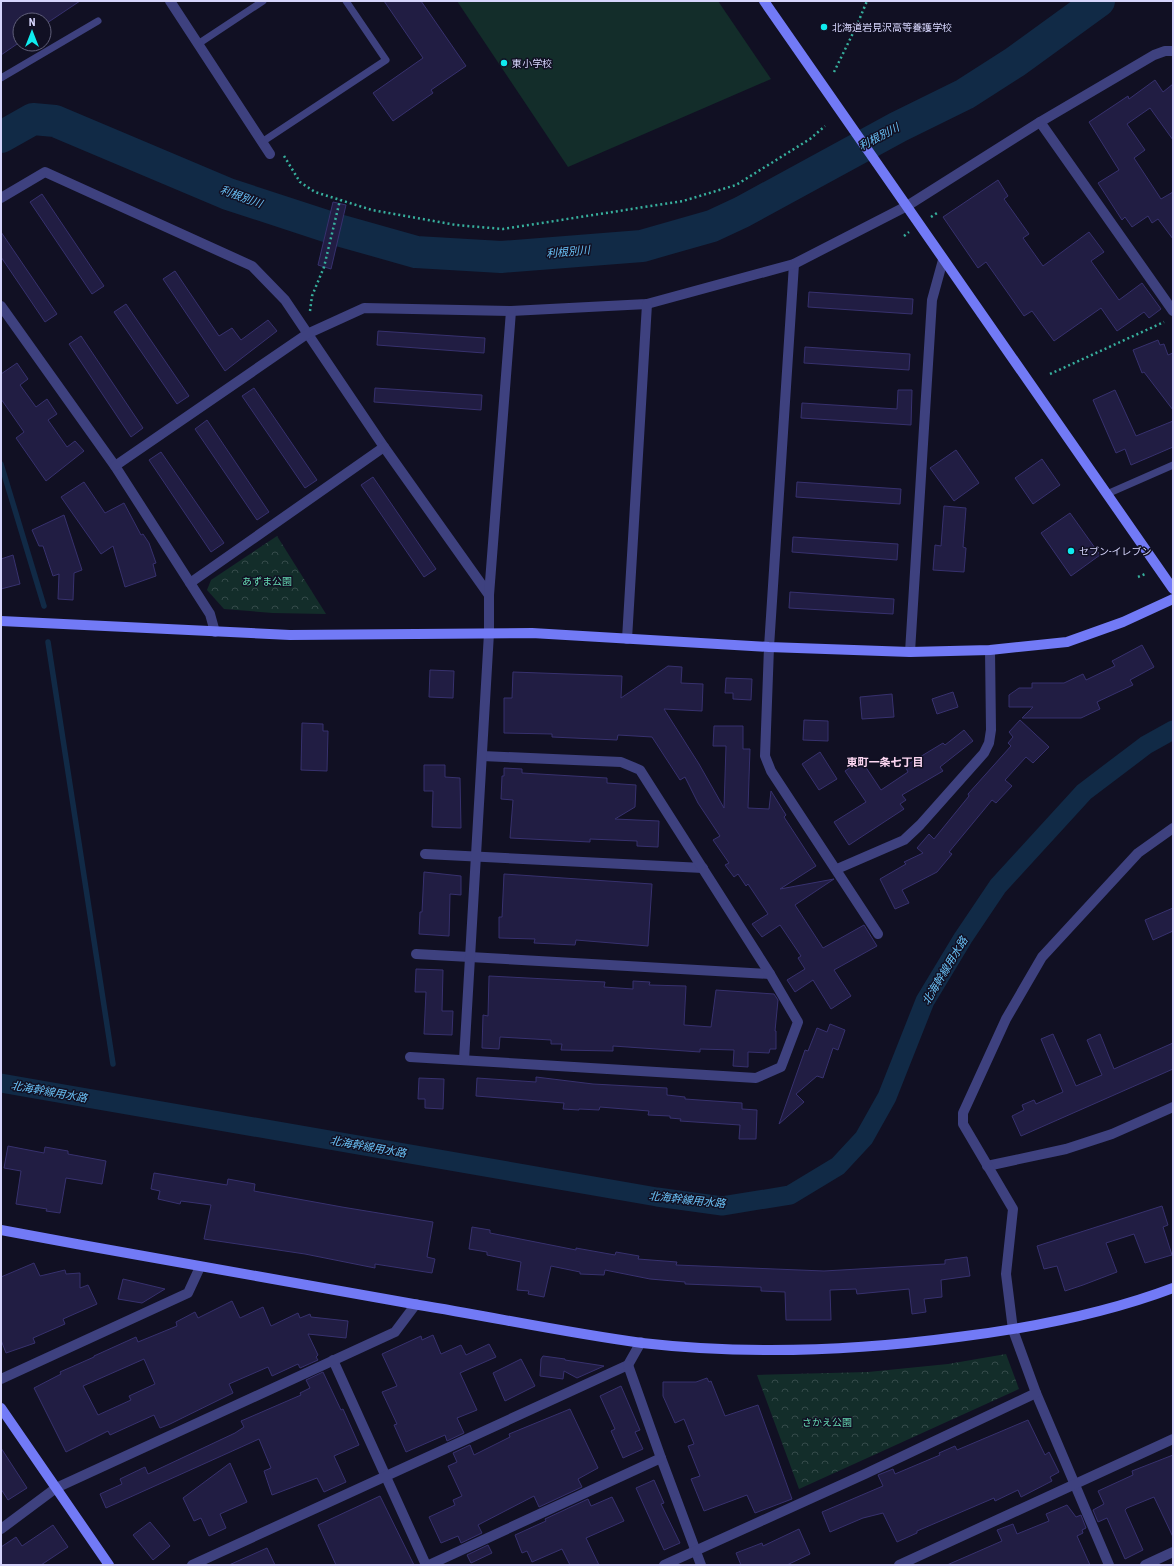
<svg xmlns="http://www.w3.org/2000/svg" width="1174" height="1566" font-family="'Roboto Condensed','Noto Sans JP',sans-serif">
<style>
.park{fill:url(#park-crowns)}
.garden{fill:#132d2a}
.lines{fill:none;stroke-linecap:round;stroke-linejoin:round}
.stream{stroke:#112a46;stroke-width:5.5}
.canal{stroke:#112a46;stroke-width:19}
.river{stroke:#112a46;stroke-width:32}
.building{fill:#211d43;stroke:#37316e;fill-rule:evenodd}
.path{stroke:#37af9d;stroke-width:2.5;stroke-dasharray:2 3;stroke-linecap:butt}
.lane{stroke:#3e417f;stroke-width:7}
.street{stroke:#3e417f;stroke-width:10}
.secondary{stroke:#727af6;stroke-width:10}
.poi-dot{fill:#0fecef;stroke:#111023;stroke-width:1.5}
.labels{text-anchor:middle;dominant-baseline:central;stroke-width:3;stroke-linejoin:round;paint-order:stroke}
.poi-label{font-size:10px;fill:#d6d5fc;stroke:#111023;text-anchor:start}
.park-label{font-size:10px;fill:#65d8b1;stroke:#111023}
.water-label{font-size:11px;font-style:italic;fill:#69c1f6;stroke:#111023}
.neighbourhood-label{font-size:11px;font-weight:bold;fill:#fdd7f2;stroke:#111023}
</style>
<defs>
<pattern id="park-crowns" width="20" height="18" patternUnits="userSpaceOnUse"><rect width="20" height="18" fill="#132d2a"/><path d="M2 6a3 3 0 1 1 6 0M12 15a3 3 0 1 1 6 0" fill="none" stroke="#354b4a"/></pattern>
</defs>
<rect width="100%" height="100%" fill="#111023"/>
<!-- park -->
<g class="park">
<polygon points="277,536 326,614 273,613 224,609 207,590 211,580"/>
<polygon points="1006,1354 1019,1389 799,1489 757,1375 868,1372 948,1364"/>
</g>
<!-- garden -->
<polygon class="garden" points="457,1 718,1 771,79 568,167"/>
<g class="lines">
<!-- stream -->
<g class="stream">
<polyline points="1,464 44,606"/>
<polyline points="48,642 113,1064"/>
</g>
<!-- canal -->
<polyline class="canal" points="1,1083 657,1197 722,1206 790,1195 838,1166 864,1138 887,1097 925,1001 963,938 998,886 1084,792 1146,745 1173,730"/>
<!-- river -->
<polyline class="river" points="1,137 33,119 55,121 228,194 338,230 416,252 501,257 642,246 712,226 742,212 898,127 965,94 1015,62 1099,1"/>
</g>
<!-- building -->
<g class="building">
<polygon points="1,1 80,1 44,25 44,20 20,20 20,42 1,55"/>
<polygon points="384,1 421,1 466,66 431,90 433,93 393,121 373,93 423,58"/>
<polygon points="1155,80 1163,92 1173,84 1173,140 1150,108 1127,124 1145,150 1134,158 1161,199 1173,192 1173,239 1158,219 1152,223 1148,216 1132,227 1125,217 1122,220 1098,183 1119,170 1089,122 1128,96 1129,99"/>
<polygon points="998,180 1008,196 1004,199 1029,234 1023,238 1043,266 1089,232 1104,252 1091,261 1119,300 1142,283 1161,309 1149,318 1144,312 1117,331 1101,308 1054,341 1032,311 1024,316 986,262 978,268 943,217"/>
<polygon points="42,194 104,286 92,294 30,202"/>
<polygon points="333,202 346,205 331,269 318,265"/>
<polygon points="1,232 57,314 45,322 1,257"/>
<polygon points="175,271 219,336 232,328 241,340 268,320 277,331 225,371 163,279"/>
<polygon points="809,292 913,299 912,314 808,307"/>
<polygon points="126,304 189,396 177,404 114,312"/>
<polygon points="378,331 485,338 484,353 377,345"/>
<polygon points="81,336 143,428 131,437 69,344"/>
<polygon points="1158,340 1160,345 1164,344 1168,355 1173,353 1173,410 1144,372 1142,373 1133,350"/>
<polygon points="805,347 910,354 909,370 804,363"/>
<polygon points="17,363 28,379 20,385 36,407 47,399 57,414 48,420 67,447 75,441 84,451 46,481 16,438 24,432 1,399 1,374"/>
<polygon points="254,388 317,480 305,488 242,396"/>
<polygon points="375,388 482,395 481,410 374,402"/>
<polygon points="898,390 912,390 911,425 801,418 802,403 897,409"/>
<polygon points="1115,390 1136,436 1173,421 1173,447 1131,465 1125,449 1116,453 1093,400"/>
<polygon points="207,420 269,512 257,520 195,429"/>
<polygon points="956,450 979,483 954,501 930,468"/>
<polygon points="161,452 224,543 211,552 149,460"/>
<polygon points="1042,459 1060,485 1033,504 1015,478"/>
<polygon points="373,477 436,569 424,577 361,485"/>
<polygon points="84,482 105,513 124,503 141,535 143,534 149,543 156,563 153,564 156,576 125,587 113,546 101,554 61,497"/>
<polygon points="797,482 901,489 900,504 796,497"/>
<polygon points="944,506 966,508 963,547 966,548 964,572 933,570 935,545 941,546"/>
<polygon points="1070,513 1100,555 1071,576 1041,533"/>
<polygon points="64,515 82,570 74,573 73,600 58,599 59,574 53,576 43,546 39,546 32,530"/>
<polygon points="793,537 898,544 897,560 792,552"/>
<polygon points="13,555 20,584 1,589 1,559"/>
<polygon points="790,592 894,599 893,614 789,608"/>
<polygon points="1142,645 1154,667 1130,680 1133,685 1097,702 1100,709 1081,718 1022,718 1033,707 1009,707 1009,695 1019,688 1032,688 1032,683 1064,683 1083,674 1086,680 1115,666 1112,661"/>
<polygon points="668,666 682,667 681,683 703,684 702,711 664,709 699,764 724,808 726,746 713,746 714,726 743,726 743,749 750,749 748,808 769,809 771,791 786,815 784,817 816,866 780,889 834,879 795,905 823,948 864,925 877,946 834,970 851,996 831,1009 813,980 795,992 787,980 805,969 798,958 801,956 780,925 762,937 752,924 768,914 748,884 746,886 738,874 734,877 725,865 729,863 713,840 720,836 698,803 685,777 680,780 652,737 618,735 617,740 552,737 552,734 504,733 504,698 512,698 513,672 622,676 621,698"/>
<polygon points="430,670 454,671 453,698 429,697"/>
<polygon points="726,678 752,679 751,700 733,699 733,693 725,693"/>
<polygon points="953,692 958,707 937,714 932,699"/>
<polygon points="892,694 894,717 862,719 860,697"/>
<polygon points="804,720 828,721 828,741 803,740"/>
<polygon points="1020,720 1049,747 1033,763 1026,757 1005,780 1012,786 996,803 992,800 949,852 952,854 937,872 902,890 909,903 895,909 880,879 906,864 904,862 923,853 917,848 929,834 934,839 969,796 968,794 1011,746 1008,743 1013,737 1009,732"/>
<polygon points="302,723 323,724 323,731 328,731 327,771 301,770"/>
<polygon points="964,730 973,741 940,767 943,771 902,795 906,800 900,804 904,809 849,845 834,822 866,802 845,771 861,760 881,790 908,772 905,766 943,743 945,745"/>
<polygon points="820,752 837,779 819,790 802,764"/>
<polygon points="424,765 445,765 445,777 460,778 461,828 432,827 433,791 424,791"/>
<polygon points="504,768 522,769 522,773 607,778 607,783 636,785 635,807 615,819 659,821 658,847 637,846 637,841 590,839 590,842 510,838 513,800 501,799 502,776 504,776"/>
<polygon points="424,872 461,876 461,895 450,894 449,936 419,934 420,912 422,912"/>
<polygon points="504,874 652,884 648,946 576,940 575,945 534,943 535,939 499,938 499,917 502,917"/>
<polygon points="1173,908 1173,931 1153,940 1145,920"/>
<polygon points="416,969 443,970 442,1011 453,1011 452,1035 424,1034 426,992 415,992"/>
<polygon points="489,976 605,982 604,987 633,989 633,981 650,982 649,985 686,986 684,1025 711,1027 716,990 774,994 778,1000 775,1031 776,1031 776,1049 770,1049 769,1053 748,1052 748,1067 733,1066 734,1050 700,1049 700,1052 613,1046 613,1051 561,1050 562,1044 551,1044 551,1040 500,1037 499,1049 482,1048 483,1015 488,1016"/>
<polygon points="830,1024 845,1030 838,1050 833,1048 823,1078 817,1076 796,1094 804,1102 779,1124 805,1050 808,1051 817,1028 827,1032"/>
<polygon points="1053,1034 1076,1086 1102,1075 1087,1040 1100,1034 1114,1069 1173,1043 1173,1069 1021,1136 1012,1116 1024,1110 1022,1105 1034,1100 1036,1104 1063,1092 1041,1039"/>
<polygon points="536,1077 593,1084 667,1088 667,1095 685,1097 685,1099 742,1103 742,1109 757,1110 756,1139 739,1139 740,1125 680,1121 681,1119 670,1118 670,1116 648,1115 649,1111 600,1107 599,1110 579,1109 579,1110 563,1109 564,1103 476,1096 477,1078 536,1082"/>
<polygon points="419,1078 444,1079 443,1109 425,1108 425,1099 418,1099"/>
<polygon points="8,1146 44,1153 45,1147 68,1151 68,1154 106,1161 102,1184 66,1178 60,1213 46,1211 47,1209 16,1204 21,1171 4,1168"/>
<polygon points="154,1173 227,1185 228,1179 255,1184 254,1191 342,1207 433,1222 427,1257 435,1259 432,1273 375,1264 375,1268 305,1254 204,1239 211,1205 181,1201 180,1204 158,1199 160,1191 151,1189"/>
<polygon points="1162,1206 1168,1225 1163,1227 1172,1255 1145,1263 1134,1234 1106,1243 1117,1272 1083,1285 1065,1291 1057,1266 1044,1269 1037,1246"/>
<polygon points="472,1227 490,1230 490,1233 576,1250 576,1248 615,1255 616,1252 639,1256 638,1259 677,1262 676,1265 824,1271 945,1264 945,1260 967,1257 970,1276 941,1280 942,1297 924,1299 926,1312 912,1314 909,1289 857,1294 856,1289 830,1290 831,1320 786,1320 785,1292 761,1291 761,1287 685,1284 685,1282 650,1279 605,1270 604,1275 580,1274 580,1272 551,1266 544,1297 528,1294 529,1291 517,1290 521,1262 487,1255 487,1252 469,1249"/>
<polygon points="34,1263 40,1276 65,1270 66,1274 80,1273 80,1288 88,1285 97,1304 63,1319 65,1324 33,1338 35,1343 6,1353 1,1340 1,1277"/>
<polygon points="123,1279 165,1289 142,1303 118,1299"/>
<path d="M 232,1301 L 240,1318 L 263,1307 L 271,1326 L 298,1313 L 300,1318 L 310,1314 L 311,1317 L 348,1321 L 346,1338 L 308,1334 L 318,1355 L 316,1357 L 318,1360 L 300,1368 L 298,1364 L 272,1376 L 268,1367 L 229,1384 L 233,1393 L 170,1424 L 160,1428 L 154,1415 L 110,1435 L 108,1431 L 66,1452 L 34,1388 L 61,1374 L 60,1372 L 94,1357 L 94,1356 L 136,1337 L 138,1342 L 177,1326 L 176,1322 L 195,1312 L 198,1318 ZM 144,1359 L 155,1384 L 129,1396 L 131,1400 L 98,1415 L 83,1386 Z"/>
<polygon points="433,1335 441,1354 461,1345 466,1355 489,1344 496,1357 460,1373 477,1410 457,1418 464,1433 447,1441 445,1435 406,1452 394,1425 397,1424 382,1392 397,1386 382,1354 421,1336 422,1340"/>
<polygon points="543,1356 565,1359 565,1360 604,1366 577,1378 564,1371 563,1379 540,1376 541,1359"/>
<polygon points="521,1359 535,1386 505,1401 493,1373"/>
<polygon points="323,1372 341,1410 343,1409 359,1445 334,1456 346,1482 324,1492 317,1478 272,1495 264,1471 271,1468 259,1439 106,1508 100,1494 122,1484 120,1479 145,1467 148,1474 235,1433 244,1427 241,1421 301,1395 300,1393 310,1388 306,1380"/>
<polygon points="707,1378 709,1382 711,1381 725,1416 758,1405 792,1499 755,1513 747,1495 704,1511 691,1479 700,1476 688,1446 694,1444 684,1419 675,1423 663,1396 663,1382 696,1382"/>
<polygon points="621,1386 640,1430 635,1432 643,1449 623,1458 611,1431 615,1429 600,1396"/>
<polygon points="570,1409 598,1468 578,1479 582,1487 539,1507 534,1496 478,1525 482,1533 461,1543 458,1536 441,1543 429,1517 455,1505 453,1500 462,1496 448,1466 457,1462 453,1453 470,1445 474,1455 510,1437 509,1434"/>
<polygon points="1028,1420 1045,1455 1049,1452 1059,1472 1050,1477 1052,1481 1021,1497 1018,1490 995,1501 994,1498 917,1531 917,1533 897,1542 883,1513 863,1518 830,1532 822,1512 883,1486 878,1475 893,1469 895,1474 940,1455 939,1453 955,1446 957,1450"/>
<polygon points="1,1448 27,1488 8,1500 1,1489"/>
<polygon points="1173,1455 1173,1537 1154,1497 1127,1508 1125,1510 1143,1550 1125,1559 1107,1518 1098,1522 1093,1510 1104,1504 1098,1491 1133,1475 1132,1471"/>
<polygon points="230,1463 247,1502 220,1514 226,1528 209,1536 201,1518 194,1521 183,1498"/>
<polygon points="654,1480 664,1503 661,1504 680,1543 664,1550 636,1488"/>
<polygon points="380,1496 414,1565 336,1565 318,1525"/>
<polygon points="612,1497 624,1521 586,1538 599,1565 570,1565 562,1549 532,1562 527,1551 522,1553 515,1535 546,1521 545,1519 588,1499 591,1506"/>
<polygon points="1067,1505 1076,1517 1081,1515 1086,1528 1082,1530 1083,1533 1077,1536 1090,1565 947,1565 1002,1541 997,1530 1013,1524 1017,1534 1049,1521 1046,1514"/>
<polygon points="150,1522 170,1546 153,1560 133,1535"/>
<polygon points="53,1525 68,1547 41,1565 1,1565 1,1547 16,1537 22,1546"/>
<polygon points="799,1529 810,1554 787,1565 741,1565 736,1553 762,1543 763,1546"/>
<polygon points="488,1545 492,1553 471,1563 467,1555"/>
<polygon points="267,1548 275,1565 229,1565"/>
</g>
<g class="lines">
<!-- path -->
<g class="path">
<polyline points="834,72 857,25 867,1"/>
<polyline points="284,156 300,182 315,192 372,210 456,225 503,229 683,201 736,185 810,139 825,126"/>
<polyline points="931,217 937,213"/>
<polyline points="904,236 909,232"/>
<polyline points="310,311 312,296 324,267 340,200"/>
<polyline points="1050,374 1164,322"/>
<polyline points="1138,577 1145,574"/>
</g>
<!-- lane -->
<g class="lane">
<polyline points="198,44 263,1"/>
<polyline points="1,78 98,21"/>
<polyline points="262,142 386,60 346,1"/>
<polyline points="1107,494 1173,465"/>
</g>
<!-- street -->
<g class="street">
<polyline points="170,1 270,154"/>
<polyline points="1040,122 1173,311"/>
<polyline points="1,198 45,172 252,266 285,300 384,447 489,595"/>
<polyline points="794,264 769,647 765,756 771,771 878,934"/>
<polyline points="1,306 115,466 210,614 215,632"/>
<polyline points="115,466 307,334 364,308 511,311 647,304 794,264 907,206 1040,122 1154,55 1165,51 1173,51"/>
<polyline points="190,583 384,447"/>
<polyline points="627,639 647,304"/>
<polyline points="910,652 932,300 943,260"/>
<polyline points="425,854 703,868"/>
<polyline points="837,869 904,840 920,825 984,753 989,743 991,730 990,650"/>
<polyline points="416,954 770,974"/>
<polyline points="410,1057 756,1078 781,1067 798,1022 770,974 640,770 621,762 482,756"/>
<polyline points="464,1060 489,633 489,595 511,311"/>
<polyline points="987,1166 1066,1149 1112,1134 1173,1107"/>
<polyline points="333,1360 426,1565"/>
<polyline points="1,1379 188,1293 200,1267"/>
<polyline points="1036,1393 1109,1565"/>
<polyline points="661,1458 701,1565"/>
<polyline points="1,1529 56,1488 395,1332 416,1304"/>
<polyline points="192,1565 628,1365 641,1342"/>
<polyline points="429,1565 661,1458 628,1365"/>
<polyline points="664,1565 865,1474 1036,1393 1013,1330 1006,1274 1013,1209 963,1124 963,1113 1006,1019 1042,957 1138,853 1173,828"/>
<polyline points="899,1565 1173,1439"/>
<polyline points="1145,1565 1173,1552"/>
</g>
<!-- secondary -->
<g class="secondary">
<polyline points="764,1 1173,589"/>
<polyline points="1,621 290,635 532,633 769,647 910,652 990,650 1067,642 1123,622 1173,599"/>
<path d="M 1,1230 C 140,1256 279,1281 419,1305 C 493,1317 567,1333 642,1343 C 747,1355 854,1351 958,1337 C 1031,1328 1104,1314 1173,1288"/>
<polyline points="1,1408 109,1565"/>
</g>
</g>
<!-- markers -->
<g class="poi-dot">
<circle cx="824" cy="27" r="4"/>
<circle cx="504" cy="63" r="4"/>
<circle cx="1071" cy="551" r="4"/>
</g>
<g class="labels">
<!-- poi labels -->
<g class="poi-label">
<text x="832" y="27">北海道岩見沢高等養護学校</text>
<text x="512" y="63">東小学校</text>
<text x="1079" y="551">セブン-イレブン</text>
</g>
<!-- park labels -->
<g class="park-label">
<text x="267" y="581">あずま公園</text>
<text x="827" y="1422">さかえ公園</text>
</g>
<!-- water labels -->
<g class="water-label">
<text transform="translate(879 137) rotate(-28)">利根別川</text>
<text transform="translate(241 197) rotate(20)">利根別川</text>
<text transform="translate(568 252) rotate(-5)">利根別川</text>
<text transform="translate(945 971) rotate(-59)">北海幹線用水路</text>
<text transform="translate(49 1092) rotate(10)">北海幹線用水路</text>
<text transform="translate(368 1147) rotate(10)">北海幹線用水路</text>
<text transform="translate(687 1200) rotate(6)">北海幹線用水路</text>
</g>
<!-- neighbourhood labels -->
<g class="neighbourhood-label">
<text x="885" y="762">東町一条七丁目</text>
</g>
</g>
<!-- border -->
<rect width="1174" height="1566" fill="none" stroke="#d6d5fc" stroke-width="4"/>
<!-- north arrow -->
<g transform="translate(32 32)"><circle r="19" fill="#111023" stroke="#605f7a"/>
<path d="M0-3L7 15L0 10L-7 15Z" fill="#0fecef"/>
<text y="-6" font-size="11" font-weight="bold" text-anchor="middle" fill="#d6d5fc">N</text>
</g>
</svg>
